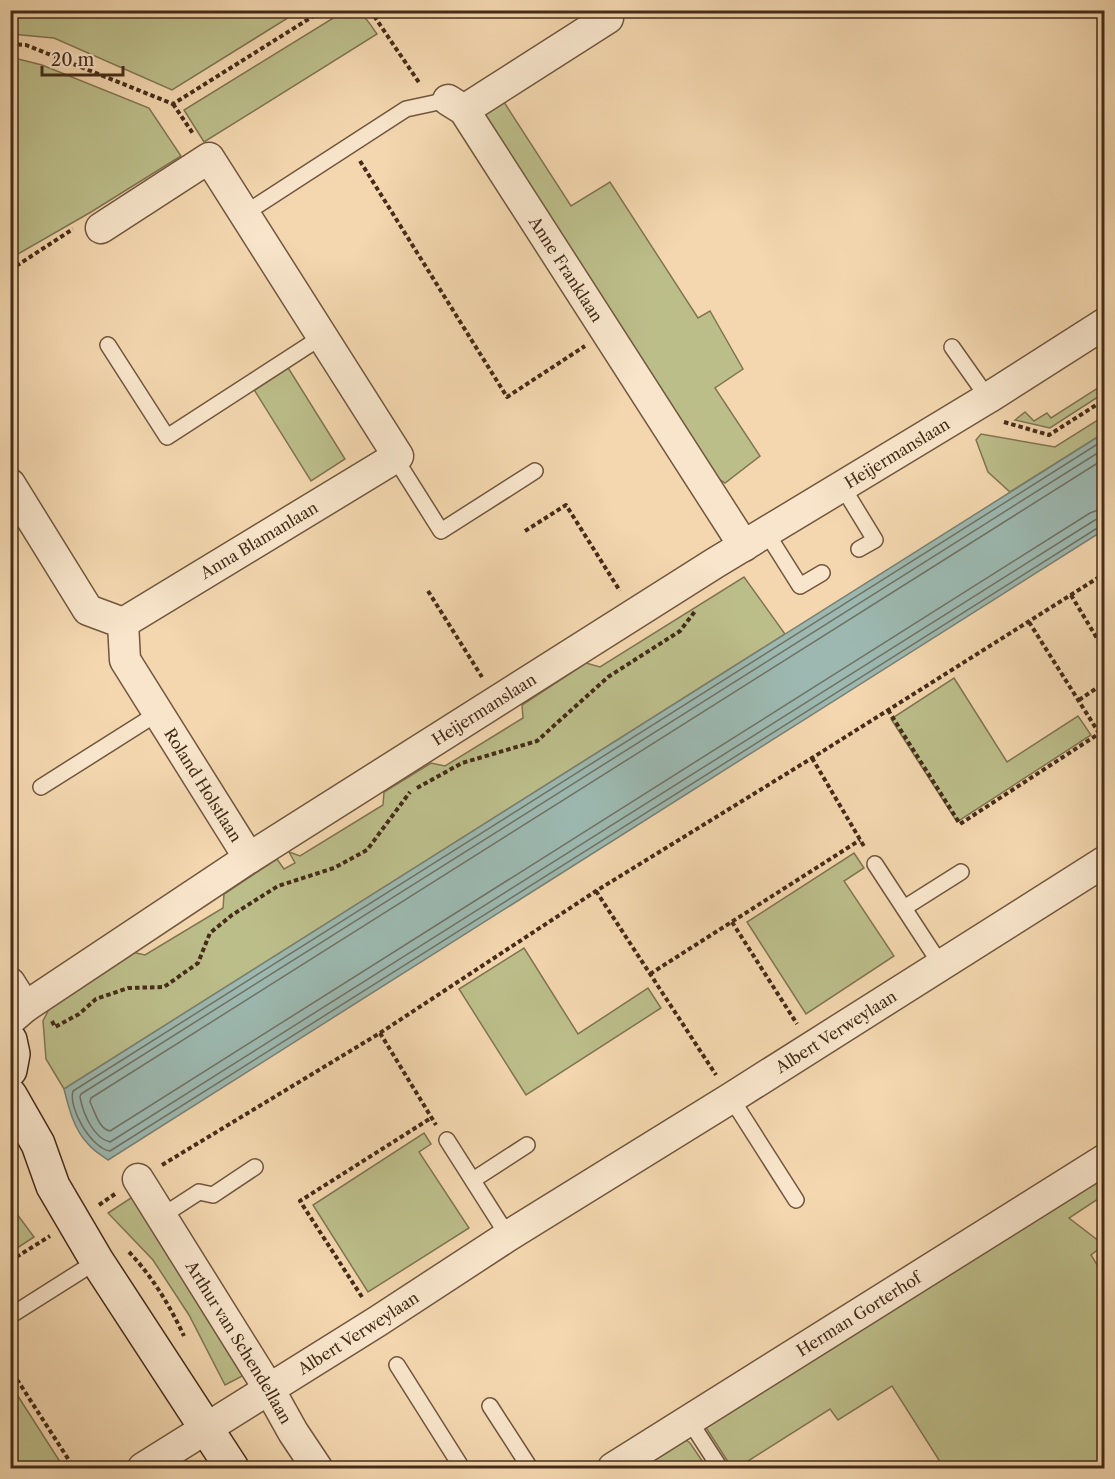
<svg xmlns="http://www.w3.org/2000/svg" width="1115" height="1479" font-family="'Libre Caslon Text',serif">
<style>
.green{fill:#bcbe8a;stroke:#807552;stroke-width:1.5}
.water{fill:#9cb8b0;stroke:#798074;stroke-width:1.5}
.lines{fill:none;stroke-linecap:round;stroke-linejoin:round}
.shore{stroke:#707264;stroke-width:1.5}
.lane-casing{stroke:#71573e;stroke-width:18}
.street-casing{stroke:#71573e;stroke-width:33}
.secondary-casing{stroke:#452c19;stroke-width:36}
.path{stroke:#452c19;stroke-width:4;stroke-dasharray:4.5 3;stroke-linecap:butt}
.lane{stroke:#f8e5cb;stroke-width:15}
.street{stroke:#f8e5cb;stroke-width:30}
.secondary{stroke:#f8e5cb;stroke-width:33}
.labels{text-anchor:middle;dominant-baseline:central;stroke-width:4.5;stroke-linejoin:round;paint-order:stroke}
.street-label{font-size:16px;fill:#452c19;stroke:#f8e5cb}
</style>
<rect width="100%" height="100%" fill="#f4d7af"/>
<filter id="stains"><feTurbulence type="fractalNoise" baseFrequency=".00333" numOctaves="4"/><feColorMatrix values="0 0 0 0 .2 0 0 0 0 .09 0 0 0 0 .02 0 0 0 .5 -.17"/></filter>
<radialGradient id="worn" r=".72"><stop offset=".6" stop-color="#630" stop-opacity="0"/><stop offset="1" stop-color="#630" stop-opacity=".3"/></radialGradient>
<!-- green -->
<g class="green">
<polygon points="10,11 11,10 299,11 172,90 54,38 11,34"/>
<path d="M 348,11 C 363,10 369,23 377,34 L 204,142 L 184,110 L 343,12 Z"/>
<polygon points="10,57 42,65 149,108 181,156 91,212 11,258"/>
<polygon points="502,99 571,206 610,182 698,318 710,311 743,369 715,388 760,456 725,483 713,475 482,112"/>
<polygon points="287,366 345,459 311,481 253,388"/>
<polygon points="1104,384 1104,393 1050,428 1015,420 1025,412 1034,421 1047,413 1051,418"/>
<polygon points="1104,416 1104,433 1010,492 988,472 976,440 981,434 1055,447"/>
<polygon points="744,577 785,634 64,1089 46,1059 43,1021 54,999 132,952 145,955 223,908 224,894 277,859 284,869 295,863 289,852 300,856 383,805 384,792 431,763 445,766 523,718 522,705 586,663 600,667"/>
<polygon points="954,678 1007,762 1078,716 1091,735 957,822 891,719"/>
<polygon points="854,853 864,868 844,881 894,956 806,1014 747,922"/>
<polygon points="524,948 578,1034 648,988 661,1008 526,1095 459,989"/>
<polygon points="424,1133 431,1144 419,1152 469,1228 368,1292 313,1205"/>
<polygon points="1104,1168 1104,1195 1069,1218 1104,1245 1091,1255 1104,1276 1104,1468 944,1468 892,1386 838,1420 830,1409 737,1468 732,1468 703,1423"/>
<polygon points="137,1194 250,1372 225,1385 189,1315 153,1260 108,1213"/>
<polygon points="11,1206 34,1237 11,1252"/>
<polygon points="16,1393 64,1468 11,1468 11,1397"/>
<polygon points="682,1437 690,1443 707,1468 637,1468"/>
</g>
<!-- water -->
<path class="water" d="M 1104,433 L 1104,530 L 108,1160 C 101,1155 94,1151 89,1145 C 74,1130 69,1109 64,1089 Z"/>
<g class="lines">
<!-- shore -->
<g class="shore">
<path d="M 1104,440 L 73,1091 C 68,1108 91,1148 110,1151 L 1099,527 L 1104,526"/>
<path d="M 1104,449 L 81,1094 L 80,1097 C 83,1113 93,1138 110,1142 L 1095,520 L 1104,518"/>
<path d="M 1104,459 L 91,1098 L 90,1102 C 95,1112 99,1129 110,1131 L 1090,513 L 1098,510 L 1104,509"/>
</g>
<defs>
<g id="lane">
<polyline points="244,214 406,109 448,100"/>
<polyline points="108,345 167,437 323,336"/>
<polyline points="952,347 988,398"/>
<polyline points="395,458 441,531 535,471"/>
<polyline points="842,486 875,540 859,549"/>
<polyline points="766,532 800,586 822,573"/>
<polyline points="41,787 158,713"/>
<polyline points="875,864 941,965"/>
<polyline points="904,908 961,872"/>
<polyline points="731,1098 796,1200"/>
<polyline points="447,1140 508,1236"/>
<polyline points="473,1180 527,1145"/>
<polyline points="162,1216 199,1192 213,1195 255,1167"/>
<polyline points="10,1316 97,1261"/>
<polyline points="397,1365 462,1468"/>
<polyline points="490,1406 530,1468"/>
<polyline points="689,1420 720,1468"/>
</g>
<g id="street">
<path id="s1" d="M 448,100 L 464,110 L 744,546"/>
<polyline points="464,110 608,18"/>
<polyline points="101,228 209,158 398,456 123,623"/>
<path id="s2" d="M 10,484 L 88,610 L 123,623 L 125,660 L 249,858"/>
<polyline points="10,983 25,1007"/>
<path id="s3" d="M 10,1020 L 25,1007 L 249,858 L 715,563 L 988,398 L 1104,324"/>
<path id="s4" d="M 138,1179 L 269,1389 L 293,1432 L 317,1468"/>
<path id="s5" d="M 143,1468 L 378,1321 L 508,1236 L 731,1098 L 1104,862"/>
<path id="s6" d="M 613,1468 L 1104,1160"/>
</g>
<g id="secondary">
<polyline points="10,1040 13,1054 10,1070"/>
<polyline points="10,1095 38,1144 53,1186 97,1261 232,1468"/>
</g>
</defs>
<!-- lane casing -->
<use href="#lane" class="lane-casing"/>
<!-- street casing -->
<use href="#street" class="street-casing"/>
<!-- secondary casing -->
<use href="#secondary" class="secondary-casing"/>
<!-- path -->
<g class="path">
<polyline points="370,10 420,84"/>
<polyline points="10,44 26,45 173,104 323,10"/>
<polyline points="173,104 194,135"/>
<polyline points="360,161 507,397 585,346"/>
<polyline points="10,270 73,229"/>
<polyline points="1004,422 1049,435 1104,400"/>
<polyline points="525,531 566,505 620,591"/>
<polyline points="428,591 482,677"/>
<polyline points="1071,595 1104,650"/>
<polyline points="1029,622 1104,741"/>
<polyline points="1079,700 1104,683"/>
<polyline points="888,710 960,824 1100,733"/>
<polyline points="812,758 865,848"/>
<polyline points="417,788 462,763 537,741 608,677 680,631 696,610"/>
<polyline points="596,891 716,1075"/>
<polyline points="732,922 797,1024"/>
<polyline points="650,974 860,840"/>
<polyline points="52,1021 55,1027 79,1014 96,999 128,988 164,987 198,963 210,933 232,915 278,886 334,868 367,850 410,792"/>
<polyline points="380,1033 436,1125"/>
<polyline points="162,1165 380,1033 596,891 812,758 1104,574"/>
<polyline points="99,1205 115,1194"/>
<path d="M 129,1252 C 152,1276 170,1306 184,1336"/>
<polyline points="10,1261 50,1236"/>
<polyline points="362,1297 300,1201 431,1118"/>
<polyline points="10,1386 18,1381 74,1468"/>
</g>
<!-- lane -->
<use href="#lane" class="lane"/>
<!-- street -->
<use href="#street" class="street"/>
<!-- secondary -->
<use href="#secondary" class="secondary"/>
</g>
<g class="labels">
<!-- street labels -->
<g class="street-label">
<text stroke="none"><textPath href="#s1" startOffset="208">Anne Franklaan</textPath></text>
<text stroke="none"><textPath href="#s3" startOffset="1053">Heijermanslaan</textPath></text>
<text transform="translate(259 540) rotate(-31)">Anna Blamanlaan</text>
<text stroke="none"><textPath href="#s3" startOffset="567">Heijermanslaan</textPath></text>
<text stroke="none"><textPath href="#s2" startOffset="370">Roland Holstlaan</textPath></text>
<text stroke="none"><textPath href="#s5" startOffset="819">Albert Verweylaan</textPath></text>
<text stroke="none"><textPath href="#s6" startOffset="290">Herman Gorterhof</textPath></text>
<text stroke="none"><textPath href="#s5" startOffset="254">Albert Verweylaan</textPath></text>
<text stroke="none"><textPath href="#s4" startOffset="192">Arthur van Schendellaan</textPath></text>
</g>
</g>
<!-- margin -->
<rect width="1115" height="1479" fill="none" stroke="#f4d7af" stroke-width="36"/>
<rect x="12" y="12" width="1091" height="1455" fill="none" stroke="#452c19" stroke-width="3"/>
<rect x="18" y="18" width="1079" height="1443" fill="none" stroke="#452c19" stroke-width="1.5"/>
<!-- scale -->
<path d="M42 66v9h81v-9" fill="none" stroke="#452c19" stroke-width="3"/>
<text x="51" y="66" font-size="18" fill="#452c19" stroke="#f8e5cb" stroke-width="4.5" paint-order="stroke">20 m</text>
<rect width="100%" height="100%" filter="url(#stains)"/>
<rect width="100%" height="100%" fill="url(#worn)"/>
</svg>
